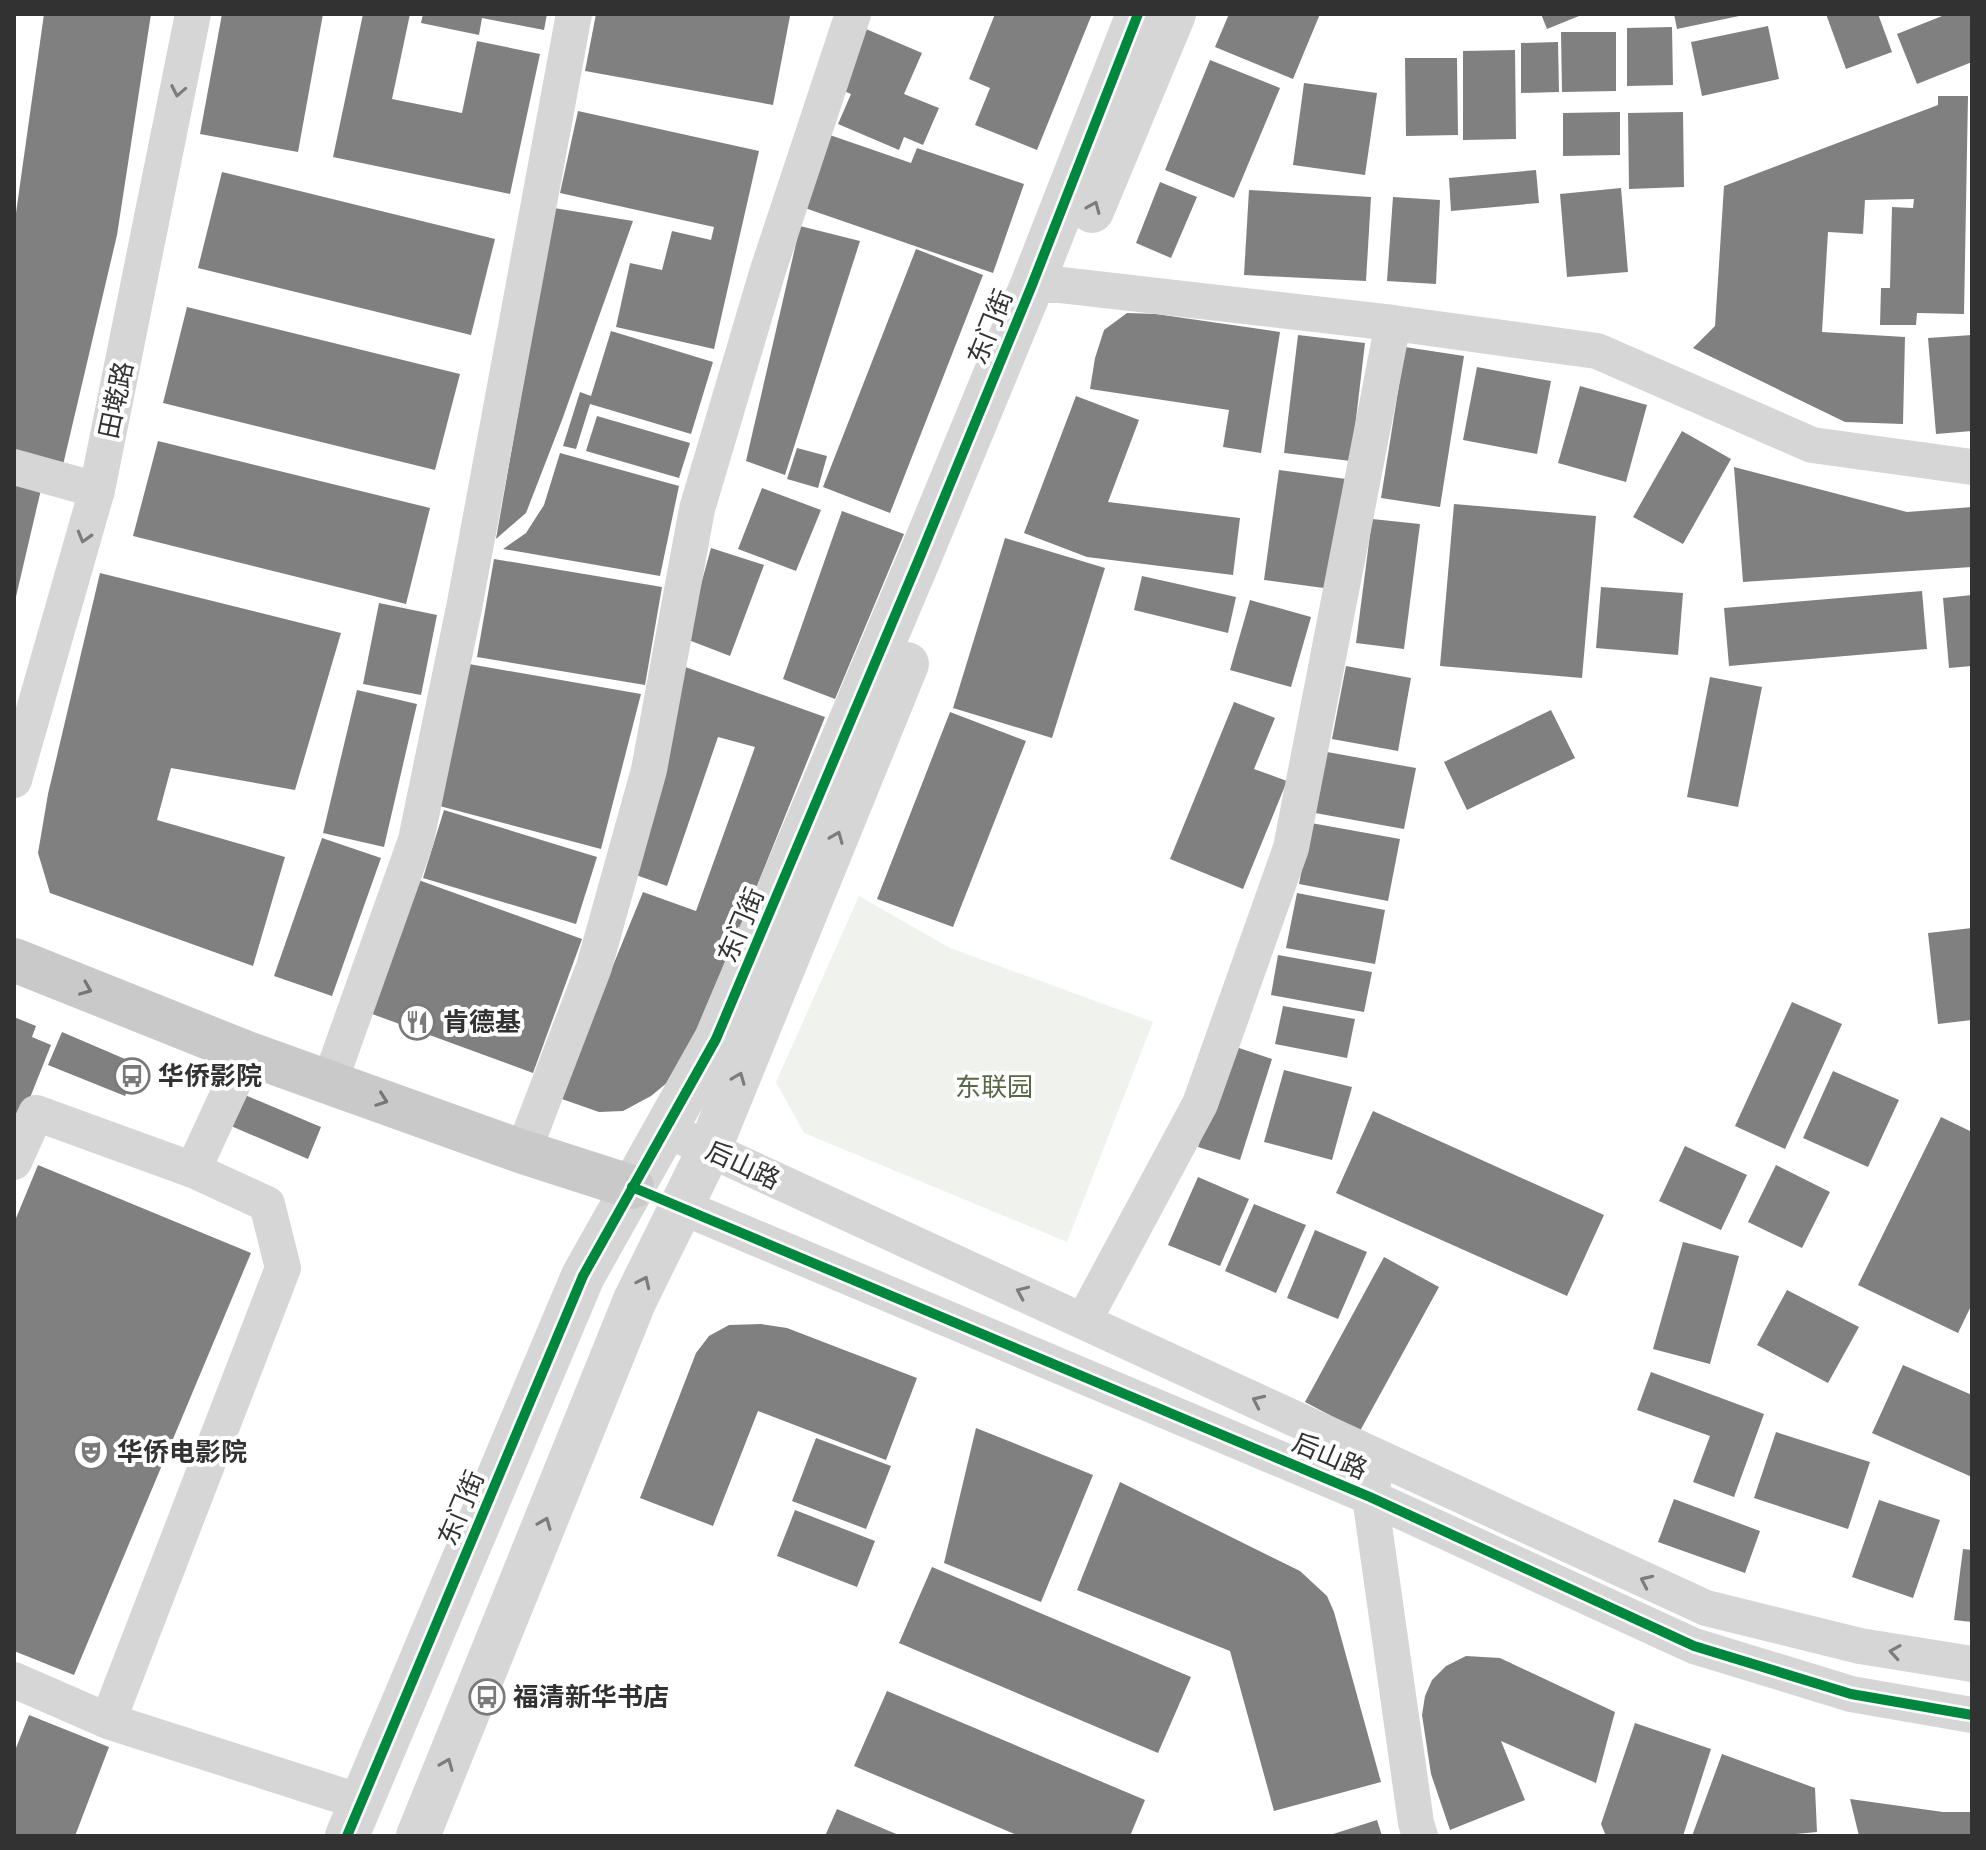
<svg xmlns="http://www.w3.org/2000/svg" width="1986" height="1850" font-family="Cabin,'Noto Sans SC',sans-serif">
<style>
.green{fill:#f0f3ed}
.building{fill:#808080}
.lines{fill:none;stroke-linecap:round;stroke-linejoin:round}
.minor{stroke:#d6d6d6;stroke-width:36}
.tertiary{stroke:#d6d6d6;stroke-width:44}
.primary{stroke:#c9c9c9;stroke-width:44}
.cycleway-casing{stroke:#fff;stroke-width:15}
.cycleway{stroke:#00873e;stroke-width:10}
.oneway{stroke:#7c7c7c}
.oneway2{stroke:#767676}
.labels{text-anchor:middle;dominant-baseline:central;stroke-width:8;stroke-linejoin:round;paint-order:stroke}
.street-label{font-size:26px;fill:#323232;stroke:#fff}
.poi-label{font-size:26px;font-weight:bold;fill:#323232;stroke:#fff;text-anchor:start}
.park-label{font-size:26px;fill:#546944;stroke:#fff}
</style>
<rect width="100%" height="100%" fill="#fff"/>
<!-- green -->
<polygon class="green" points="859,896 950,948 1153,1022 1067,1242 804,1133 776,1082"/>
<!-- building -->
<g class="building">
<polygon points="44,14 151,14 117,235 63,465 14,450 14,227"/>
<polygon points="222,14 323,14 298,152 200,134"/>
<polygon points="363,14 410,14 392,99 462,113 477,41 540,54 510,194 333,157"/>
<polygon points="423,14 547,14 544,30 482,18 479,35 421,23"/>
<polygon points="596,14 777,14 790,16 773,105 585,71"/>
<polygon points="995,14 1092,14 1037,150 975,125 990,88 969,79"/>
<polygon points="1229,14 1320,14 1293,79 1215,47"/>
<polygon points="1541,14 1584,14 1547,29"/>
<polygon points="1674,14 1744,14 1744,15 1677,29"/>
<polygon points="1826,14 1878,14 1892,52 1846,69"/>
<polygon points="1947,14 1969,14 1972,21 1972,62 1917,84 1897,34"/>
<polygon points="1768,26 1779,79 1702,96 1691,42"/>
<polygon points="1672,27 1673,85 1627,86 1627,28"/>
<polygon points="866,29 922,53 904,94 939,108 923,145 904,137 899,150 838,124 851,94 841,90"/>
<polygon points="1561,32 1616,32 1616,91 1562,92"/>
<polygon points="1558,42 1559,92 1521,93 1521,43"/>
<polygon points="1515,50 1516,139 1463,140 1463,51"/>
<polygon points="1405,58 1457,58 1458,135 1406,136"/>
<polygon points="1210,60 1280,88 1234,198 1165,170"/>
<polygon points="1304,83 1377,93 1365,175 1293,165"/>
<polygon points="1938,96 1968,96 1964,314 1917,313 1916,325 1880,325 1881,288 1890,288 1892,207 1913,208 1914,199 1865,200 1863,234 1828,232 1822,332 1905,337 1903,424 1845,422 1693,348 1715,326 1724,186 1938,105"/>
<polygon points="578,111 759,151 714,349 616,327 630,263 662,270 672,231 711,240 714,227 560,193"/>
<polygon points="1620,112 1620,155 1563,156 1563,113"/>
<polygon points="1683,112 1684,187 1629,189 1628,113"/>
<polygon points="824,133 911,163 917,148 1024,184 993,273 799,206"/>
<polygon points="1536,170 1539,203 1451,211 1449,178"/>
<polygon points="222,172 495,239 471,335 198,268"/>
<polygon points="1160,182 1197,197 1171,258 1136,243"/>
<polygon points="1621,188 1628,272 1567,277 1560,194"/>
<polygon points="1249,190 1371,197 1366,281 1244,275"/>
<polygon points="1393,197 1440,200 1436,284 1387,281"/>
<polygon points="554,208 633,221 562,420 526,513 496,539"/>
<polygon points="800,226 860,241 785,475 746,461"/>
<polygon points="916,249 983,275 890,513 823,487"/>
<polygon points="187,307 460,374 435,470 163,403"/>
<polygon points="1127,313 1156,314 1280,332 1261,453 1223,447 1229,410 1090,389 1095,358 1104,330"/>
<polygon points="611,331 713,362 691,434 590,404 576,449 563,446 580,392 591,396"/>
<polygon points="1298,335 1365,343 1351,461 1284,453"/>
<polygon points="1972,335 1972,431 1936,434 1928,338"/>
<polygon points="1405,347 1464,356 1440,507 1381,498"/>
<polygon points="1477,367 1551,381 1537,454 1463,440"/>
<polygon points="1580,386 1647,405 1626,482 1558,463"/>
<polygon points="1076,396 1139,420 1108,502 1240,518 1233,575 1087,557 1024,533"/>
<polygon points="597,416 690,443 679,478 586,451"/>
<polygon points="1682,431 1731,459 1683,544 1633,517"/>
<polygon points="158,441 430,508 406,604 133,536"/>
<polygon points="797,448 827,456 818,488 787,479"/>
<polygon points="560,453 679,486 660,576 503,549 526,533 544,505"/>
<polygon points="1734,467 1907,512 1972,507 1972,567 1743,582"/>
<polygon points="1279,470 1346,479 1331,589 1264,580"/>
<polygon points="14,474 43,481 15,601 14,601"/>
<polygon points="762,488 821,510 796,571 738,549"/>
<polygon points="1454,504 1596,516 1582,678 1440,666"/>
<polygon points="842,511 904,534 835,699 783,679"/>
<polygon points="1372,519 1420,524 1404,649 1356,643"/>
<polygon points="1005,538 1105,568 1052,738 953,708"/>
<polygon points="711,548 764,565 730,656 686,639"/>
<polygon points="494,559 662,587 645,685 477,657"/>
<polygon points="100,573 341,633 295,790 171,768 157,820 285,857 253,966 50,893 38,853 48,794"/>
<polygon points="1142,576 1236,597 1228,633 1134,610"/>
<polygon points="1601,587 1683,593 1678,655 1596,648"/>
<polygon points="1922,591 1927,649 1729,666 1724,608"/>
<polygon points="1972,595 1972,666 1949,668 1943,598"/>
<polygon points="1250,600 1311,617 1291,687 1230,670"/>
<polygon points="379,603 437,615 421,695 363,684"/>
<polygon points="469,664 641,694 601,849 432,804"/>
<polygon points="677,664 825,717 740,928 738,927 695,1045 674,1077 651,1096 623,1111 599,1112 559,1098 643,892 696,911 755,747 718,737 667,886 636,875"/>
<polygon points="1346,666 1411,678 1398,751 1332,739"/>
<polygon points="1710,677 1762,687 1738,807 1687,797"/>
<polygon points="357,690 417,704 384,847 323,833"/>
<polygon points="1234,702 1275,718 1254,769 1287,781 1243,889 1170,859"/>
<polygon points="1551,710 1575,758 1467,810 1444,762"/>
<polygon points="950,712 1026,741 953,927 877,899"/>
<polygon points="1327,752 1416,768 1404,829 1315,813"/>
<polygon points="444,810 597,857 576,924 423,878"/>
<polygon points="1311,823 1400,839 1388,901 1299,884"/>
<polygon points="322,838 381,858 332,996 274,976"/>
<polygon points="413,878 582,939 533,1073 364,1011"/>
<polygon points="1297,893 1385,910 1375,964 1286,948"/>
<polygon points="1972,928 1972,1020 1938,1024 1928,933"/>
<polygon points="1278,955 1372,972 1364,1012 1271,995"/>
<polygon points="1792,1002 1842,1024 1785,1149 1735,1126"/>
<polygon points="1283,1006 1355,1019 1347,1058 1275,1044"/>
<polygon points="14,1017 36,1026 32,1037 51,1045 14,1138"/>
<polygon points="62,1032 139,1065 125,1096 48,1065"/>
<polygon points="1230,1045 1272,1059 1240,1160 1198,1147"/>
<polygon points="1284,1070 1352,1087 1332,1160 1264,1142"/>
<polygon points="1833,1071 1899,1100 1868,1167 1803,1138"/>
<polygon points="245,1095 321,1127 308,1159 231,1126"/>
<polygon points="1373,1111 1604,1215 1567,1296 1336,1193"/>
<polygon points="1941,1117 1972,1132 1972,1304 1958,1333 1858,1285"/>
<polygon points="1685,1146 1747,1175 1721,1230 1659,1201"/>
<polygon points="38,1165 251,1253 74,1675 14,1651 14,1223"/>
<polygon points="1776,1165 1830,1192 1802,1248 1748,1222"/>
<polygon points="1198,1177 1249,1199 1220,1266 1168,1245"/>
<polygon points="1254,1204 1306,1225 1276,1293 1225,1271"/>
<polygon points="1315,1230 1367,1252 1338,1319 1287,1298"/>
<polygon points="1683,1242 1739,1256 1710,1364 1653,1349"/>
<polygon points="1384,1257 1439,1287 1360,1431 1305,1402"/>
<polygon points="1787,1290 1859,1327 1828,1383 1757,1345"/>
<polygon points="761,1324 787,1328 917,1378 886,1460 758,1411 713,1526 640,1498 696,1353 709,1336 729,1325"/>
<polygon points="1903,1365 1972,1395 1972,1477 1872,1433"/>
<polygon points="1651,1372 1764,1414 1734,1497 1693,1482 1710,1436 1637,1410"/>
<polygon points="976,1428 1093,1475 1041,1602 944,1563"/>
<polygon points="1776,1432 1870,1462 1848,1529 1754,1498"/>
<polygon points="816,1438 891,1466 866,1529 792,1501"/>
<polygon points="1120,1482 1300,1571 1327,1596 1334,1612 1381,1782 1274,1811 1230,1651 1077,1590"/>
<polygon points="1674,1499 1760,1531 1745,1573 1658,1542"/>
<polygon points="1879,1500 1940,1520 1913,1598 1852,1577"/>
<polygon points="795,1510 875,1541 857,1587 777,1556"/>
<polygon points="1963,1549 1972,1550 1972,1622 1954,1620"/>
<polygon points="932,1567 1191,1677 1158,1753 899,1643"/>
<polygon points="1466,1656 1500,1658 1615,1712 1596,1783 1501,1741 1525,1800 1450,1830 1431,1774 1422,1715 1425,1696 1432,1680 1446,1666"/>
<polygon points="887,1691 1145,1800 1130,1836 1019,1836 854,1766"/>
<polygon points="29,1715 109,1747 75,1836 14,1836 14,1753"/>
<polygon points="1635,1723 1711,1749 1683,1836 1606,1836 1601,1824"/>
<polygon points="1722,1754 1815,1788 1817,1832 1776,1836 1692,1836"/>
<polygon points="1850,1799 1943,1812 1972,1812 1972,1836 1859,1836"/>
<polygon points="837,1809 901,1836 825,1836"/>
<polygon points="1377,1820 1382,1836 1330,1836 1330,1835"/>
</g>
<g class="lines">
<!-- minor -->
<g class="minor">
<polyline points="1032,285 1061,285 1393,323 1597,351 1812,445 1972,467"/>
<polyline points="14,467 97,490"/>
<polyline points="14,780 97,490 193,14"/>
<polyline points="330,1081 416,840 464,608 574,14"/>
<polyline points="667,1130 1706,1608 1860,1646 1972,1664"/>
<polyline points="523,1152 594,967 649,770 697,509 768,270 853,14"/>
<polyline points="14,1162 36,1113 193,1170 267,1204 283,1268 108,1721"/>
<polyline points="193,1170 247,1053"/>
<polyline points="680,1206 1370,1497 1694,1646 1851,1694 1972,1715"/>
<polyline points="1084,1320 1200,1104 1291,848 1393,323"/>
<polyline points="1374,1478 1370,1497 1416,1823 1420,1836"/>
<polyline points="14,1680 108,1721 361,1802"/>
</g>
<!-- tertiary -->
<g class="tertiary">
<polyline points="1092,211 1174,14"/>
<polyline points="347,1836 583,1276 716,1039 919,559 1032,285 1138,14"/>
<polyline points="418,1836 635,1300 709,1150 907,664"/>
</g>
<!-- primary -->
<polyline class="primary" points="14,960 247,1053 523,1152 632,1187"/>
<defs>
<g id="cycleway">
<polyline points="632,1187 1370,1497 1694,1646 1851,1694 1972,1715"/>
<polyline points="347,1836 583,1276 716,1039 919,559 1032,285 1138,14"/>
</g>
</defs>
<!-- cycleway casing -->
<use href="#cycleway" class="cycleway-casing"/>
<!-- cycleway -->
<use href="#cycleway" class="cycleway"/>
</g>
<!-- one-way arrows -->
<defs><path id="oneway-chevron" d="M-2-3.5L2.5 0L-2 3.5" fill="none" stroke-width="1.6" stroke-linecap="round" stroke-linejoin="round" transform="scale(2)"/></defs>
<g class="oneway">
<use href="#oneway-chevron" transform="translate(178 91) rotate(101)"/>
<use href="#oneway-chevron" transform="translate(1094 207) rotate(-67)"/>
<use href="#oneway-chevron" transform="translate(84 537) rotate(106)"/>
<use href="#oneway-chevron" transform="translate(837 837) rotate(-68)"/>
<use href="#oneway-chevron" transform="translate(739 1078) rotate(-68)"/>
<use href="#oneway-chevron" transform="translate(644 1282) rotate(-65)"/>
<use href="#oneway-chevron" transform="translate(1022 1292) rotate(-156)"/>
<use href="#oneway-chevron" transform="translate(1258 1401) rotate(-155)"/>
<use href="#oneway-chevron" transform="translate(545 1523) rotate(-68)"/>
<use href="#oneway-chevron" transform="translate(1646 1581) rotate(-155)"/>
<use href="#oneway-chevron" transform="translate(1895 1652) rotate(-171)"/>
<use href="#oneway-chevron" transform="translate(447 1764) rotate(-68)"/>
</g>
<g class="oneway2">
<use href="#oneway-chevron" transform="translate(86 989) rotate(22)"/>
<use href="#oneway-chevron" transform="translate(382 1100) rotate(20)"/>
</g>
<!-- icons -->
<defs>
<symbol id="restaurant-ring" viewBox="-11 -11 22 22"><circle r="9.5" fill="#fff" stroke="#7a7a7a" stroke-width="1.5"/><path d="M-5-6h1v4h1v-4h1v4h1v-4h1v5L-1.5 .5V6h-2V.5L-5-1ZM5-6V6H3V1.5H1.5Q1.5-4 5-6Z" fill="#7a7a7a"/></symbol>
<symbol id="bus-ring" viewBox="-11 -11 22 22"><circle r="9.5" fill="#fff" stroke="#7a7a7a" stroke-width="1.5"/><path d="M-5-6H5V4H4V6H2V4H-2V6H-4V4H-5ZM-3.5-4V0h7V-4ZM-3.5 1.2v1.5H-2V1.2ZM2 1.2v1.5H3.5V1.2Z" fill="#7a7a7a"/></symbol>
<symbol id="theatre-ring" viewBox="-11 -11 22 22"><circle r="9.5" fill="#fff" stroke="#7a7a7a" stroke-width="1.5"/><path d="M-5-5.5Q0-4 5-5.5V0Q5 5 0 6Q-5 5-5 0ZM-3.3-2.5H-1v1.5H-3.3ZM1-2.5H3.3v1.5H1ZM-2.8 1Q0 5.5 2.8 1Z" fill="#7a7a7a"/></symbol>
</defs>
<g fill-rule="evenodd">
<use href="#restaurant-ring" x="397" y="1002" width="40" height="40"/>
<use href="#bus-ring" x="112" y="1056" width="40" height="40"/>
<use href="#theatre-ring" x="71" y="1432" width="40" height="40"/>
<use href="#bus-ring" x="467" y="1677" width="40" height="40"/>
</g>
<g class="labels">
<!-- street labels -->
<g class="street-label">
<text transform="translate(990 327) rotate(-68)">东门街</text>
<text transform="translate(116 400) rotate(-78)">田墘路</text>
<text transform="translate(741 925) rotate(-67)">东门街</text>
<text transform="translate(743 1165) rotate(25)">后山路</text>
<text transform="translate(1330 1456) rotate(23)">后山路</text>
<text transform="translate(461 1508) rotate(-67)">东门街</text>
</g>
<!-- poi labels -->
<g class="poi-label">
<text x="443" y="1022">肯德基</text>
<text x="158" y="1076">华侨影院</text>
<text x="117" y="1452">华侨电影院</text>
<text x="513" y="1697">福清新华书店</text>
</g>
<!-- park labels -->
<g class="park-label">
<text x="994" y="1087">东联园</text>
</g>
</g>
<!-- border -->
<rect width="1986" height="1850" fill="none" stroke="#323232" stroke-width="32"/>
</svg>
